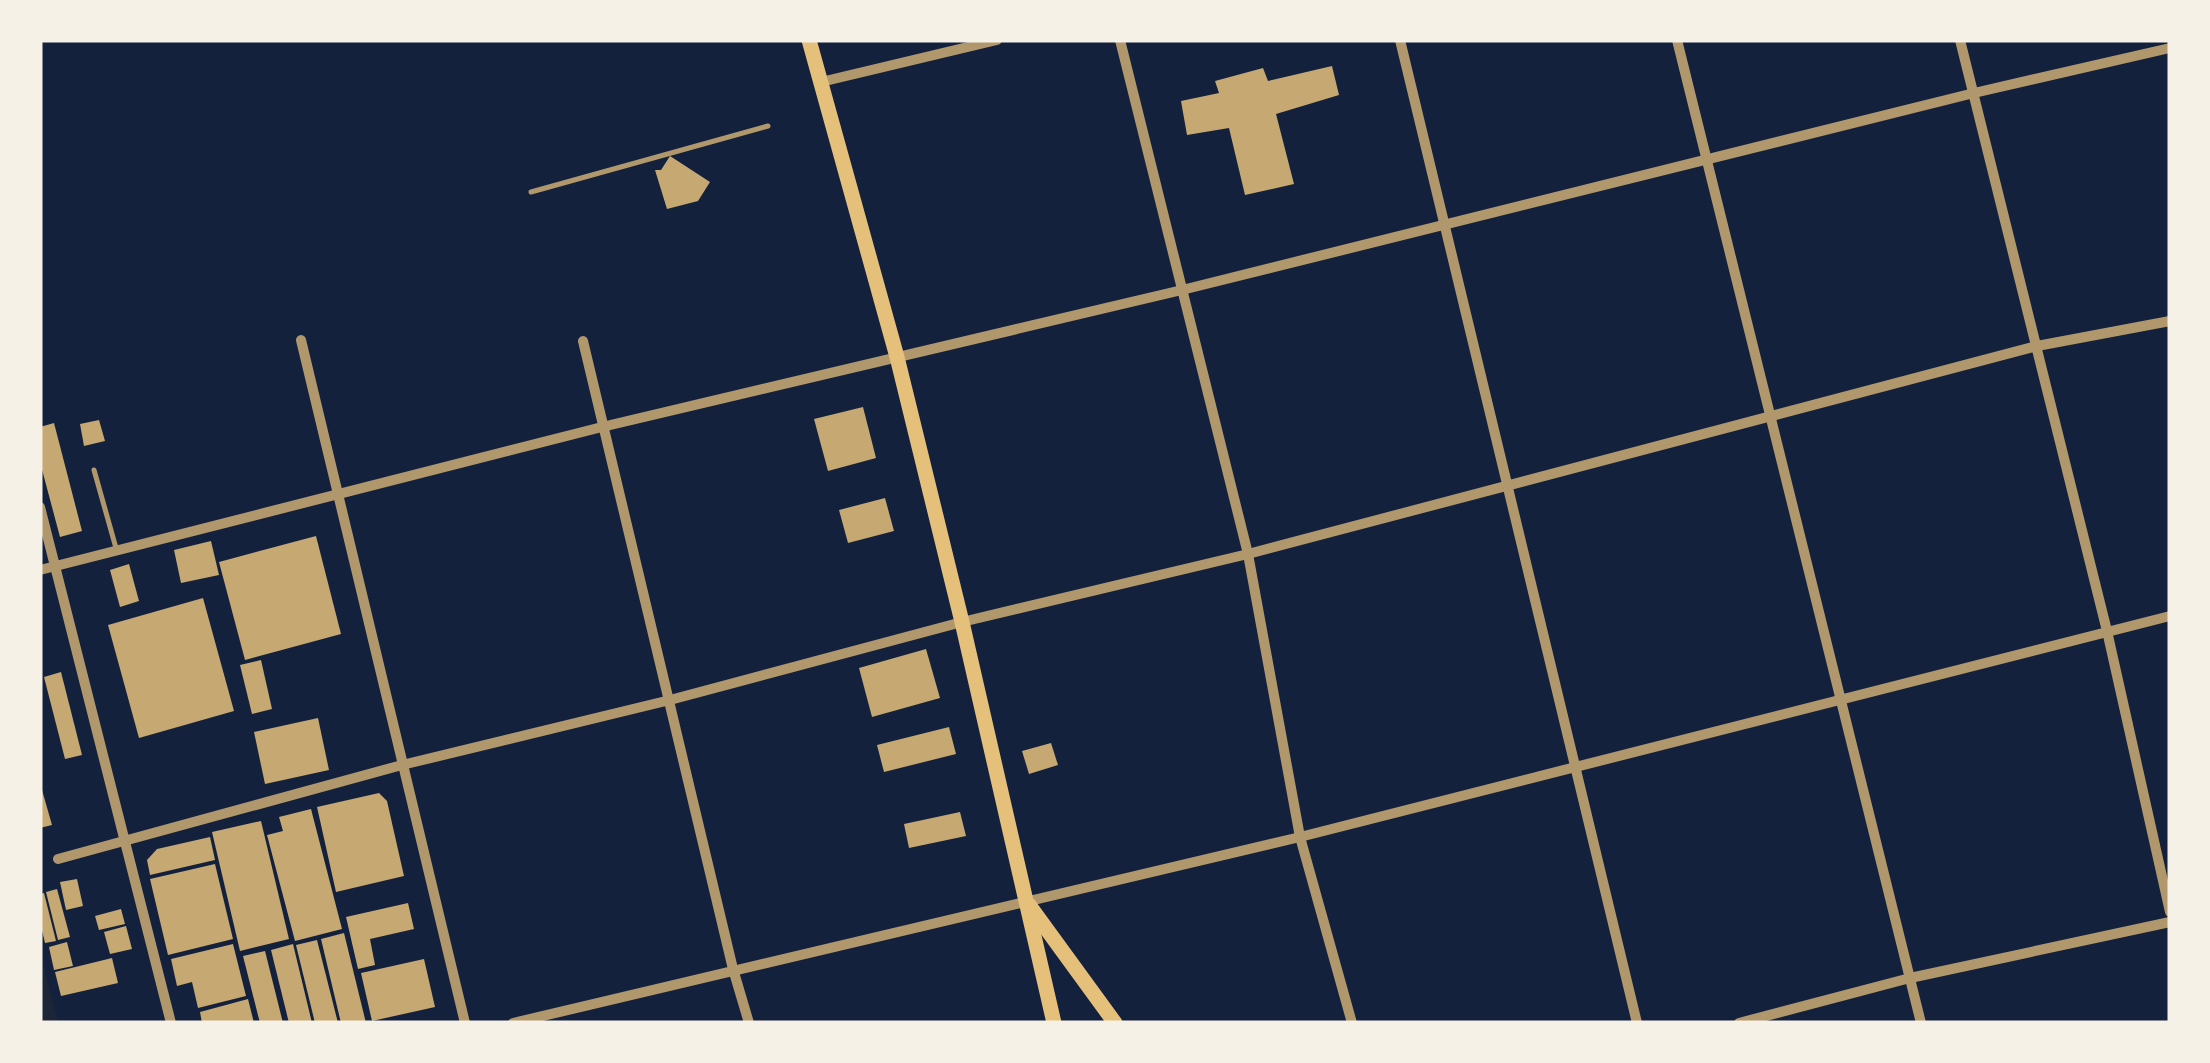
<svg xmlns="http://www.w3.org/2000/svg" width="2210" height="1063" font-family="Commissioner,sans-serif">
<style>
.green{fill:#1d2539}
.building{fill:#c6a872}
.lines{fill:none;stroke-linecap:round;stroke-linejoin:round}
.service{stroke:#b1986c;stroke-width:5}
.minor{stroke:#b1986c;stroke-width:10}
.secondary{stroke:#e5c07b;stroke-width:15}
</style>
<rect width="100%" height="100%" fill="#14213d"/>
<!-- green -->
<polygon class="green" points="40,952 58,1023 40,1023"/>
<!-- building -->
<g class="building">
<polygon points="1332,66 1339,95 1276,114 1294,184 1245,195 1229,128 1187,135 1181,101 1219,93 1215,81 1263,68 1268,81"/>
<polygon points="670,156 710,182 698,201 667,209 655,170 661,170"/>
<polygon points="863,407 876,458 828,471 814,419"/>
<polygon points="99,420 105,441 84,446 80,424"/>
<polygon points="54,423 82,531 60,537 40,462 40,427"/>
<polygon points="885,498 894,531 848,543 839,510"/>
<polygon points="316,536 341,634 245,660 219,562"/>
<polygon points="211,541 219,575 181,583 174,550"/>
<polygon points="129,564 139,601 120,607 110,570"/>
<polygon points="203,598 234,711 139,738 108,625"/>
<polygon points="926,649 940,698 872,717 859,668"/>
<polygon points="261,660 272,709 252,714 240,665"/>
<polygon points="61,672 82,755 65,759 44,677"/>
<polygon points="318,718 329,770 265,784 254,732"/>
<polygon points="949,727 956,754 884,772 877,745"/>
<polygon points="1051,743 1058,765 1029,774 1022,751"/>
<polygon points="40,783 52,825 40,828"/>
<polygon points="379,793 387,801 404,876 336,892 317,807"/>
<polygon points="311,809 342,929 295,941 267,835 283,831 279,817"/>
<polygon points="960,812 966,836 909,848 904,824"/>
<polygon points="261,821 289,939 240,951 212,832"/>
<polygon points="210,837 215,860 150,875 147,860 157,849"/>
<polygon points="215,864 233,939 168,955 150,879"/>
<polygon points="77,879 83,906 66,910 60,882"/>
<polygon points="57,889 70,937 58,940 46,892"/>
<polygon points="44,893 56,941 45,943 40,922 40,894"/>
<polygon points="408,903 414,929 370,939 375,965 358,969 346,917"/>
<polygon points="121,909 125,924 99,930 95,916"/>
<polygon points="126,926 132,949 110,954 104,932"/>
<polygon points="344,933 366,1023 341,1023 321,939"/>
<polygon points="317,940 338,1023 315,1023 296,945"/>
<polygon points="67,942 73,966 54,970 49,947"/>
<polygon points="233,944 246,996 198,1008 192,982 177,986 171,959"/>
<polygon points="293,944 312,1023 289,1023 271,950"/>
<polygon points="265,951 283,1023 260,1023 243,956"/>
<polygon points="112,958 118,983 61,996 55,972"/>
<polygon points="424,959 435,1007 372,1021 361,973"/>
<polygon points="248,999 254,1023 202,1023 200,1012"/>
</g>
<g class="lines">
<!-- service -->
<g class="service">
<polyline points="531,192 768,126"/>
<polyline points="94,470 116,548"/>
</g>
<!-- minor -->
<g class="minor">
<polyline points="1120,40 1248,554 1300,837 1352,1023"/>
<polyline points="1400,40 1637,1023"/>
<polyline points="1677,40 1921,1023"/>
<polyline points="1960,40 2107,631 2170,912"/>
<polyline points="821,82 997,40"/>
<polyline points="301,340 465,1023"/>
<polyline points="583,341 733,969 749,1023"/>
<polyline points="40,507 171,1023"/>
<polyline points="40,570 602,427 1182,290 1974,93 2170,48"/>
<polyline points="58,859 402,765 670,700 962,622 1248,554 2037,346 2170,321"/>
<polyline points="513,1023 1300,837 2170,616"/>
<polyline points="1739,1023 1910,978 2170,922"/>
</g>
<!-- secondary -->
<g class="secondary">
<polyline points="809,40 897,357 962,622 1054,1023"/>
<polyline points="1029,905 1115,1023"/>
</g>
</g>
<!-- border -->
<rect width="2210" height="1063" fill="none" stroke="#f6f1e7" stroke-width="85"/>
</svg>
